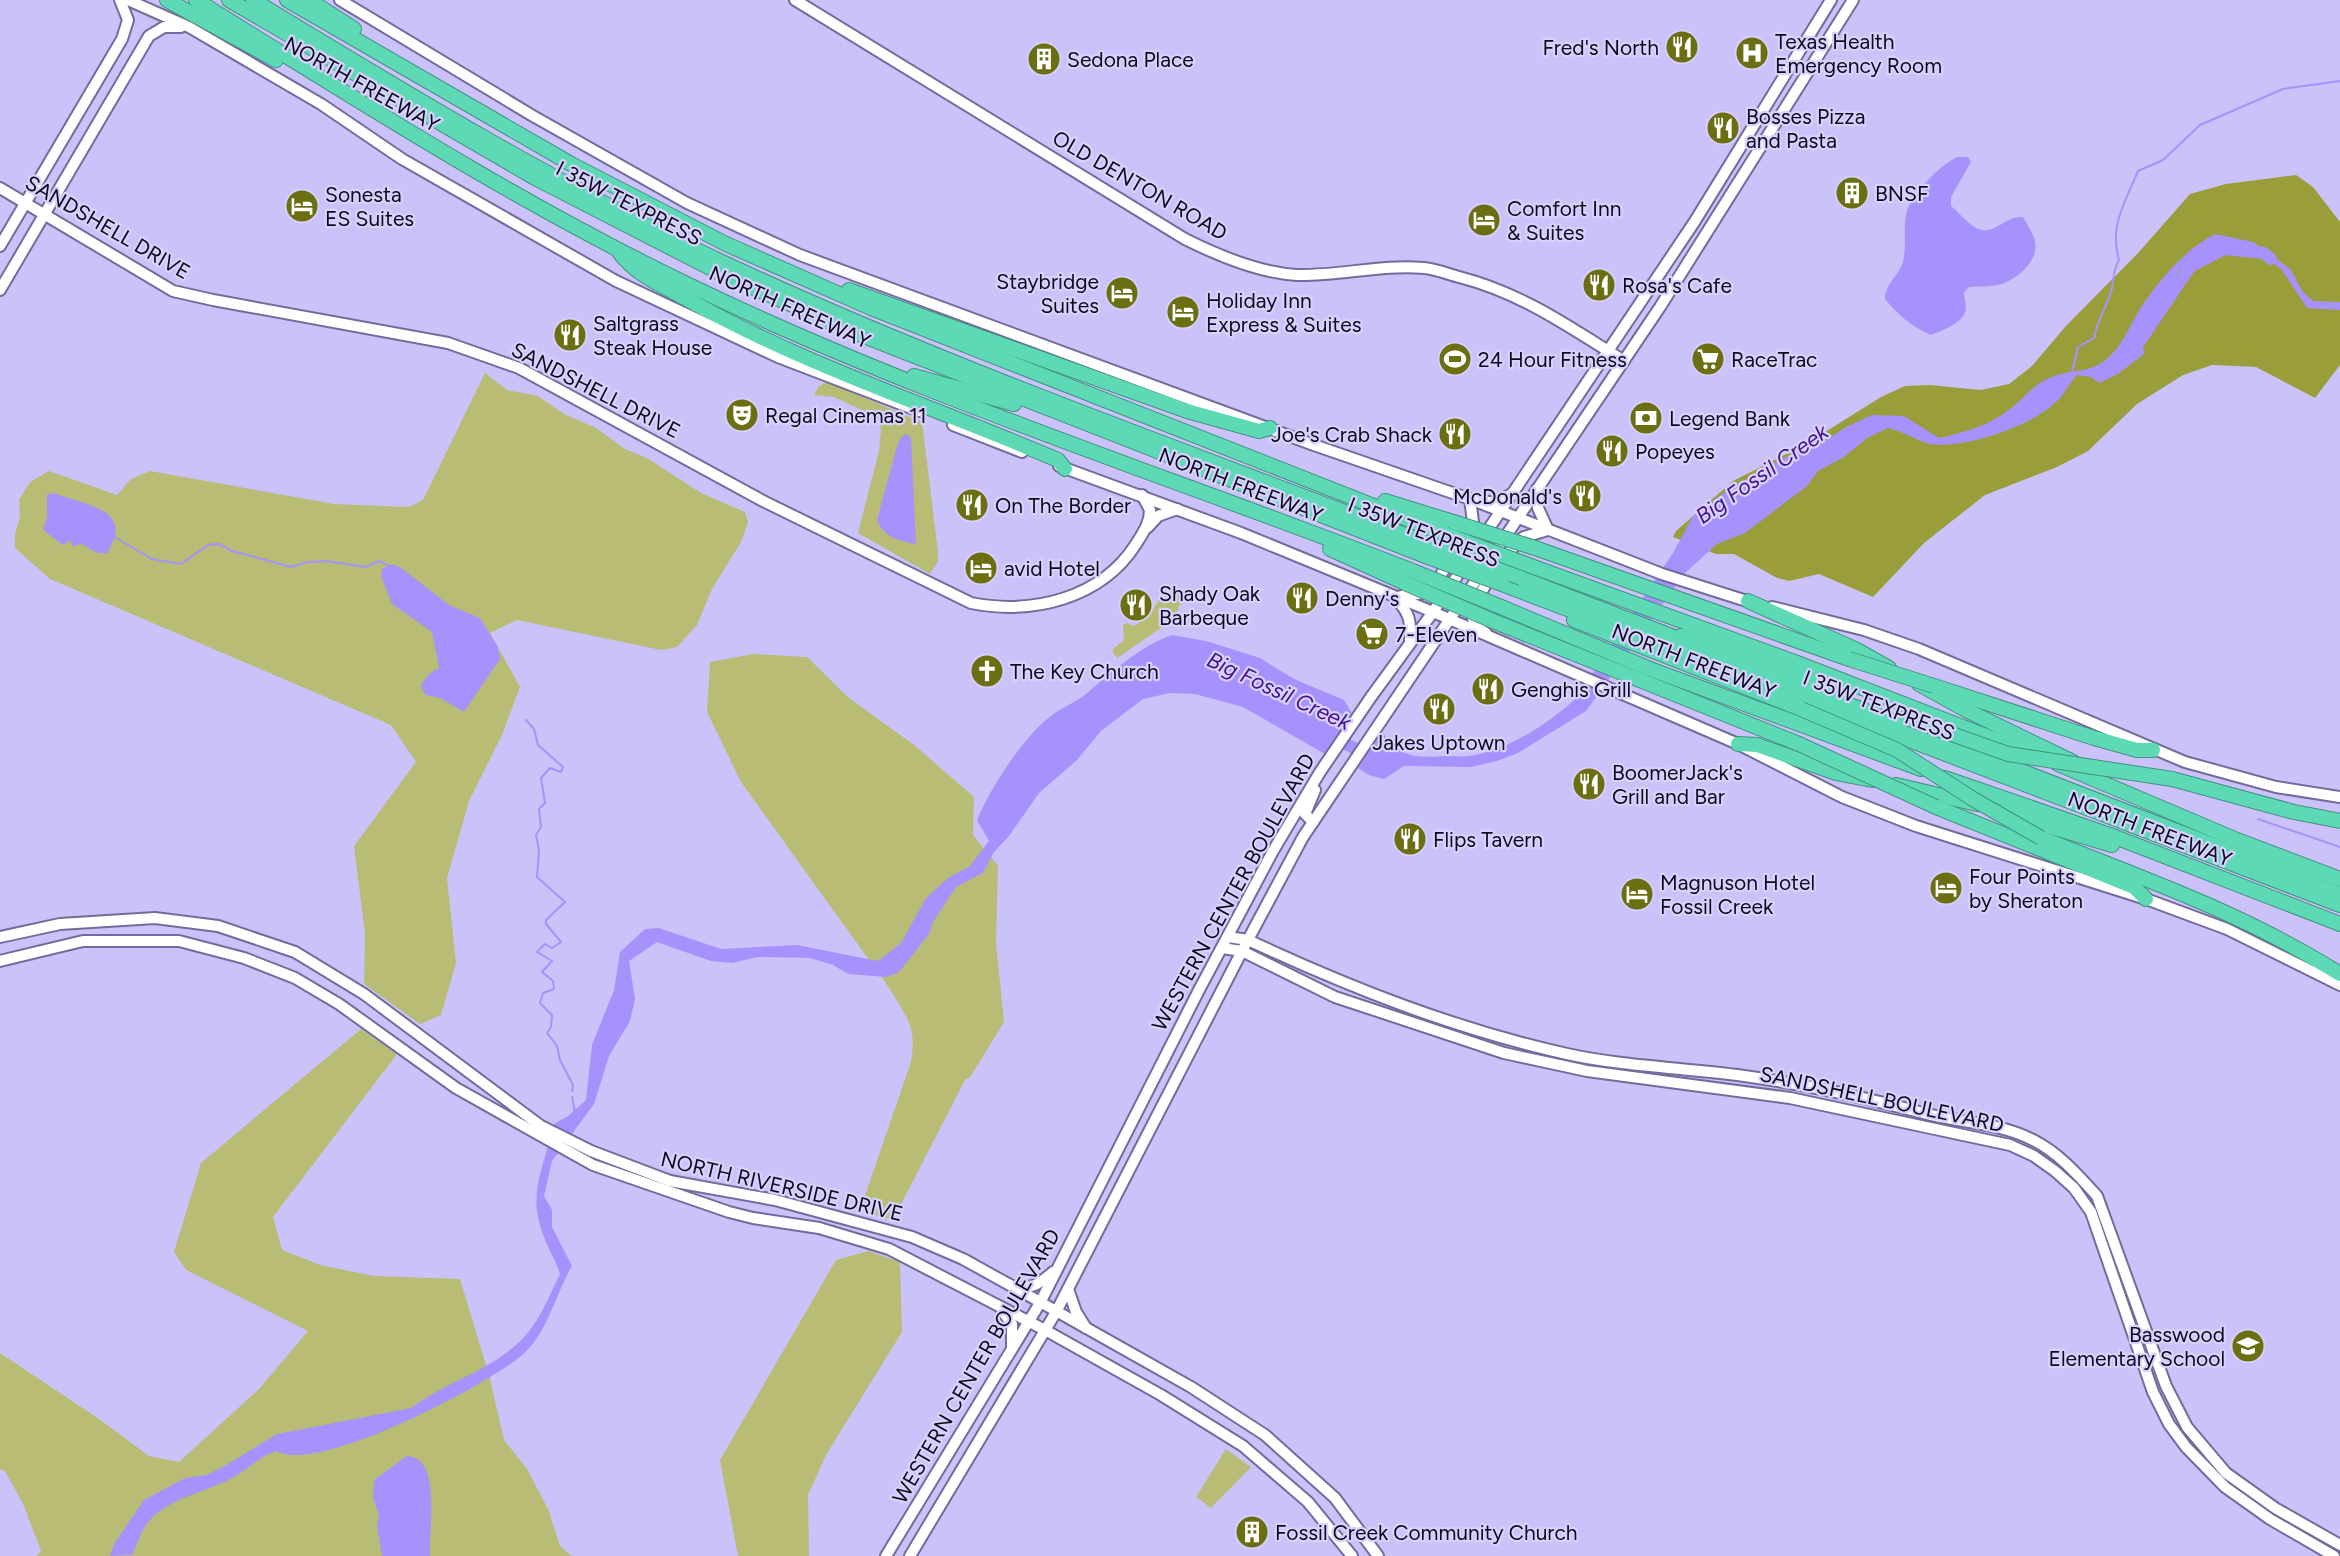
<svg xmlns="http://www.w3.org/2000/svg" width="2340" height="1556" font-family="Figtree,sans-serif">
<style>
.green{fill:#b8bc74}
.forest{fill:#9a9e3a}
.water{fill:#a791fd}
.lines{fill:none;stroke-linecap:round;stroke-linejoin:round}
.stream{stroke:#a791fd;stroke-width:2}
.river{stroke:#a791fd;stroke-width:12}
.secondary-casing{stroke:#746b9d;stroke-width:14}
.highway-casing{stroke:#429180;stroke-width:16}
.secondary{stroke:#fff;stroke-width:10}
.highway{stroke:#5ed9b6;stroke-width:14}
.highway-bridge-casing{stroke:#429180;stroke-width:16;stroke-linecap:butt}
.highway-bridge{stroke:#5ed9b6;stroke-width:14}
.labels{text-anchor:middle;dominant-baseline:central;stroke-width:4.5;stroke-linejoin:round;paint-order:stroke}
.poi-label{font-size:21px;fill:#0e0a1c;stroke:#d7d1fe;text-anchor:start}
.street-label{font-size:21px;fill:#0e0a1c;stroke:#d7d1fe}
.water-label{font-size:22px;font-style:italic;fill:#430f90;stroke:#d7d1fe}
</style>
<rect width="100%" height="100%" fill="#cbc2fa"/>
<!-- green -->
<g class="green">
<polygon points="485,373 507,390 538,396 564,414 596,428 625,449 647,458 701,493 745,512 748,522 741,542 712,589 697,625 677,647 661,650 517,620 490,633 520,687 502,735 469,801 447,878 456,963 441,1015 420,1024 364,984 365,934 354,846 416,762 391,725 50,579 15,548 15,534 20,517 19,500 30,482 49,471 117,495 131,479 150,471 334,504 409,507 423,500"/>
<polygon points="827,382 922,422 938,552 938,561 930,574 858,533 879,451 881,430 879,422 875,416 834,397 814,395 819,386"/>
<polygon points="1169,589 1185,592 1174,619 1117,658 1112,650 1124,640 1123,625 1127,623 1134,626 1149,616 1162,595"/>
<path d="M 754,654 L 807,657 L 849,698 L 914,745 L 974,797 L 973,835 L 998,866 L 996,943 L 1004,1022 L 969,1079 L 966,1078 L 893,1220 L 860,1210 L 911,1062 C 917,1026 907,1019 890,989 L 741,782 L 707,712 L 710,662 Z"/>
<polygon points="361,1029 397,1054 273,1217 282,1250 320,1265 374,1276 460,1279 490,1379 504,1440 527,1469 548,1509 560,1546 572,1556 37,1556 41,1551 23,1504 5,1471 0,1469 0,1353 99,1419 149,1456 179,1462 260,1388 308,1331 186,1270 174,1252 201,1163"/>
<polygon points="868,1251 900,1262 902,1332 826,1455 808,1495 809,1556 738,1556 720,1460 836,1260"/>
<polygon points="1226,1449 1251,1467 1211,1508 1196,1497"/>
</g>
<!-- forest -->
<polygon class="forest" points="2296,175 2313,187 2340,222 2340,365 2315,398 2256,367 2212,365 2183,375 2137,404 2088,451 2057,467 1985,495 1924,543 1873,597 1819,574 1789,581 1777,578 1734,554 1716,554 1673,537 1676,531 1733,481 1806,444 1881,397 1905,386 1930,385 1981,390 2009,384 2032,366 2066,326 2139,252 2190,194 2226,184"/>
<!-- water -->
<g class="water">
<path d="M 1957,157 L 1968,157 L 1971,162 L 1951,197 L 1951,206 C 1959,212 1965,221 1973,226 C 1992,240 2004,215 2023,217 C 2027,225 2034,234 2035,242 C 2039,262 2015,281 1998,285 C 1989,287 1979,286 1969,287 L 1964,292 C 1964,297 1966,303 1966,308 C 1965,323 1943,330 1931,335 C 1912,327 1898,315 1885,299 C 1886,282 1898,277 1903,262 C 1907,247 1903,231 1906,215 C 1909,196 1939,166 1957,157 Z"/>
<path d="M 2215,234 L 2253,242 L 2277,259 L 2291,270 L 2302,291 L 2313,301 L 2340,302 L 2340,310 L 2307,308 L 2282,270 L 2270,260 L 2247,247 L 2222,247 L 2201,256 L 2179,271 L 2142,342 L 2144,354 L 2118,374 L 2099,383 L 2091,377 L 2077,375 C 2069,383 2065,394 2057,401 C 2034,425 1965,449 1931,444 C 1922,443 1902,431 1888,428 L 1867,438 L 1844,457 L 1818,471 L 1807,486 L 1745,533 L 1717,544 L 1685,573 L 1586,711 L 1518,753 L 1497,761 L 1471,767 L 1404,766 L 1384,779 L 1369,775 L 1358,768 L 1382,732 C 1401,758 1415,758 1446,756 C 1454,756 1462,757 1469,756 C 1513,750 1558,717 1588,687 L 1588,680 L 1673,553 L 1693,516 L 1729,489 L 1780,460 L 1804,449 L 1815,448 L 1846,427 L 1872,415 L 1904,416 L 1939,438 C 1963,433 1990,425 2010,409 C 2022,400 2033,386 2045,380 C 2071,366 2088,378 2112,354 C 2127,338 2133,317 2146,300 C 2165,274 2186,249 2215,234 Z"/>
<path d="M 905,434 L 911,437 L 916,544 C 899,541 883,537 877,520 L 896,450 L 900,439 Z"/>
<path d="M 55,493 C 72,502 116,505 116,531 C 116,537 110,546 108,553 L 97,553 L 82,544 L 72,546 L 70,540 L 63,545 L 43,530 L 47,517 L 47,494 Z"/>
<polygon points="391,564 400,567 449,605 480,618 498,647 500,659 464,712 440,698 425,695 421,685 429,674 439,668 432,632 392,604 381,576 382,569"/>
<path d="M 1172,635 L 1206,641 L 1260,658 L 1294,679 L 1344,700 L 1353,715 L 1325,754 L 1243,707 L 1195,694 L 1170,693 L 1143,699 L 1101,731 L 1077,760 L 1039,793 L 1009,836 L 994,852 L 983,873 L 956,887 L 933,922 L 929,934 L 899,972 L 887,977 L 848,974 L 833,965 L 810,958 L 758,957 L 732,963 L 711,961 L 657,942 L 629,961 L 635,999 L 630,1021 L 609,1056 L 594,1104 L 552,1161 L 544,1196 L 552,1210 L 552,1227 L 572,1266 C 555,1295 547,1335 521,1356 C 485,1386 317,1475 276,1451 C 258,1457 248,1470 232,1478 C 205,1493 165,1498 146,1525 C 140,1534 137,1545 132,1555 L 110,1556 L 114,1544 L 144,1500 L 185,1478 L 206,1475 L 223,1467 L 277,1434 L 411,1408 C 444,1383 486,1372 517,1344 C 538,1326 548,1298 560,1274 C 554,1256 543,1240 539,1221 C 530,1188 547,1157 554,1124 L 568,1116 L 586,1100 L 592,1045 L 614,990 L 620,952 L 645,929 L 659,928 L 721,949 L 797,945 L 878,961 L 901,943 L 926,898 L 949,877 L 969,867 L 989,841 L 977,820 C 991,787 1023,737 1051,716 C 1062,707 1075,703 1086,694 C 1112,672 1140,646 1172,635 Z"/>
<path d="M 407,1456 C 443,1457 428,1533 430,1556 L 382,1556 L 377,1527 L 379,1516 L 373,1498 L 374,1480 Z"/>
</g>
<g class="lines">
<!-- stream -->
<g class="stream">
<path d="M 2072,372 L 2078,347 L 2094,338 C 2097,320 2108,305 2112,288 C 2114,277 2113,270 2119,260 C 2109,225 2125,203 2138,171 L 2163,160 L 2200,125 L 2283,89 L 2340,81"/>
<polyline points="113,536 152,559 181,564 208,545 219,544 232,551 291,567 308,562 326,561 366,567 379,561 389,566"/>
<polyline points="526,720 534,729 538,745 563,767 561,772 550,768 541,778 545,803 539,809 541,827 536,835 539,850 537,877 565,902 546,920 546,924 561,942 552,948 545,944 537,952 552,961 542,972 553,981 554,989 543,993 540,1003 552,1015 551,1027 547,1033 557,1046 560,1060 573,1085 572,1091"/>
<polyline points="2258,819 2340,847"/>
<polyline points="572,1097 575,1112"/>
</g>
<!-- river -->
<g class="river">
<polyline points="2138,344 2190,267 2224,249 2264,253 2271,259"/>
<polyline points="1333,738 1369,755"/>
</g>
<defs>
<g id="secondary">
<polyline points="128,0 189,27 321,104 402,159 616,281 778,357 919,411"/>
<polyline points="340,0 533,116 687,203 800,255 1311,444 1470,499 1662,574 1753,603"/>
<path d="M 795,0 L 1185,239 C 1219,256 1259,273 1297,275 C 1340,276 1382,264 1424,268 C 1436,269 1448,274 1459,277 C 1522,293 1571,328 1624,361"/>
<path d="M 0,188 L 173,291 L 213,300 L 448,343 L 519,368 L 765,502 L 971,603 C 1032,615 1101,599 1136,544 C 1143,533 1150,523 1150,510 L 1142,495"/>
<polyline points="0,246 122,39 128,20 120,0"/>
<polyline points="0,290 149,36 164,27 181,27"/>
<polyline points="953,425 1022,452"/>
<polyline points="1059,466 1241,533 1433,612 1738,744 1842,797 1916,826 2146,899 2227,929 2340,985"/>
<polyline points="1537,489 1538,508 1548,530"/>
<polyline points="1148,527 1158,516 1177,509"/>
<polyline points="1468,532 1473,522 1470,499 1495,503 1510,495"/>
<path d="M 1401,596 C 1437,594 1433,586 1451,558"/>
<path d="M 1396,599 C 1410,613 1411,622 1410,641"/>
<polyline points="1772,607 1864,630 1919,649 2185,762 2276,787 2340,797"/>
<path d="M 1486,633 C 1480,629 1475,626 1473,619 C 1470,600 1506,555 1519,541 L 1524,537 L 1548,530"/>
<polyline points="1313,822 1305,814 1315,790"/>
<polyline points="0,937 60,924 155,918 218,926 295,952 364,994 541,1126 591,1151 670,1181 775,1200 912,1237 963,1259 1010,1285 1191,1387 1265,1435 1335,1498 1378,1556"/>
<path d="M 1228,937 L 1248,940 C 1351,988 1455,1029 1567,1054 C 1627,1067 1689,1068 1751,1077 C 1809,1085 1867,1098 1923,1113 C 1960,1123 1998,1122 2033,1140 C 2059,1153 2078,1175 2097,1196 L 2166,1386 L 2187,1427 L 2226,1473 L 2275,1508 L 2340,1545"/>
<polyline points="1222,948 1242,951 1335,997 1504,1053 1587,1071 1790,1098 2010,1145 2034,1156 2055,1171 2074,1188 2091,1212 2153,1392 2169,1424 2186,1447 2225,1487 2270,1519 2334,1556"/>
<polyline points="0,961 83,941 179,941 244,958 295,978 339,1004 456,1088 593,1165 729,1212 753,1218 819,1228 889,1249 1045,1330 1161,1395 1243,1446 1308,1502 1352,1556"/>
<path d="M 1017,1286 C 1033,1290 1041,1282 1053,1272"/>
<polyline points="1068,1289 1076,1312 1086,1328"/>
<polyline points="1002,1311 1012,1324 1012,1346"/>
<polyline points="886,1556 1040,1303 1199,990 1273,851 1320,772 1371,697 1433,612 1695,221 1831,0"/>
<polyline points="910,1556 1056,1312 1242,951 1303,837 1660,307 1853,0"/>
</g>
<g id="highway">
<polyline points="167,0 276,60"/>
<path d="M 196,0 C 359,101 521,205 695,288 C 928,400 1175,478 1415,572"/>
<polyline points="229,0 535,178 718,272 851,331 1428,557"/>
<path d="M 253,0 C 406,93 559,186 722,262 C 953,370 1196,454 1434,546"/>
<polyline points="287,0 571,164 726,244 871,308 1445,534"/>
<polyline points="309,0 354,29"/>
<path d="M 619,252 C 635,274 661,285 685,298 C 803,365 934,407 1058,460 L 1065,469"/>
<polyline points="849,290 1187,411 1259,431 1270,428"/>
<polyline points="914,376 1014,404"/>
<polyline points="1385,501 1453,522"/>
<polyline points="1535,548 1849,659"/>
<polyline points="1330,549 1407,584"/>
<polyline points="1531,566 1800,664 2038,756"/>
<polyline points="1521,578 2340,894"/>
<polyline points="1502,584 2340,905"/>
<polyline points="1748,601 1857,650 1889,668"/>
<polyline points="1501,607 1650,669 1921,769"/>
<polyline points="1574,620 1801,709"/>
<polyline points="1493,621 1799,744"/>
<polyline points="1681,636 1700,638 1838,691"/>
<polyline points="1919,684 1968,711 2073,762"/>
<polyline points="1934,686 2094,738 2137,750 2153,750"/>
<polyline points="1738,744 1757,745 1836,773 1872,780"/>
<polyline points="2058,764 2237,840 2340,879"/>
<polyline points="1945,778 2110,835 2340,924"/>
<polyline points="2172,779 2294,812 2340,821"/>
<polyline points="1896,785 1977,804"/>
<polyline points="1936,807 2134,887 2146,899"/>
<polyline points="1998,811 2112,845"/>
<path d="M 2041,838 C 2143,878 2247,915 2340,974"/>
</g>
</defs>
<!-- secondary casing -->
<use href="#secondary" class="secondary-casing"/>
<!-- highway casing -->
<use href="#highway" class="highway-casing"/>
<!-- secondary -->
<use href="#secondary" class="secondary"/>
<!-- highway -->
<use href="#highway" class="highway"/>
<defs>
<g id="highway-bridge">
<polyline points="1453,522 1535,548"/>
<polyline points="1445,534 1531,566"/>
<polyline points="1434,546 1521,578"/>
<polyline points="1428,557 1502,584"/>
<polyline points="1415,572 1501,607"/>
<polyline points="1407,584 1493,621"/>
<polyline points="1849,659 1934,686"/>
<polyline points="1801,709 1897,750 1973,799 2041,838"/>
<polyline points="1909,719 2008,754 2172,779"/>
<polyline points="1799,744 1936,807"/>
</g>
</defs>
<!-- highway-bridge casing -->
<use href="#highway-bridge" class="highway-bridge-casing"/>
<!-- highway-bridge -->
<use href="#highway-bridge" class="highway-bridge"/>
</g>
<!-- icons -->
<defs>
<symbol id="restaurant-disc" viewBox="-11 -11 22 22"><circle r="9.5" fill="#6b6e11" stroke="#d7d1fe"/><path d="M-5-6h1v4h1v-4h1v4h1v-4h1v5L-1.5 .5V6h-2V.5L-5-1ZM5-6V6H3V1.5H1.5Q1.5-4 5-6Z" fill="#fff"/></symbol>
<symbol id="hospital-disc" viewBox="-11 -11 22 22"><circle r="9.5" fill="#6b6e11" stroke="#d7d1fe"/><path d="M-5-5h3v3.5h4V-5h3V5h-3V1.5h-4V5h-3Z" fill="#fff"/></symbol>
<symbol id="building-disc" viewBox="-11 -11 22 22"><circle r="9.5" fill="#6b6e11" stroke="#d7d1fe"/><path d="M-4-6H4V6H1V3H-1V6H-4ZM-2.5-4.3h1.7v1.8h-1.7ZM.8-4.3h1.7v1.8H.8ZM-2.5-1h1.7V.8h-1.7ZM.8-1h1.7V.8H.8Z" fill="#fff"/></symbol>
<symbol id="hotel-disc" viewBox="-11 -11 22 22"><circle r="9.5" fill="#6b6e11" stroke="#d7d1fe"/><path d="M-6-4.5h1.5V1H6V5H4.5V3h-9V5H-6ZM-4 0a1.8 1.8 0 1 1 3.6 0ZM.5 0V-2.5h3Q6-2.5 6 0Z" fill="#fff"/></symbol>
<symbol id="stadium-disc" viewBox="-11 -11 22 22"><circle r="9.5" fill="#6b6e11" stroke="#d7d1fe"/><path d="M0-5a6.5 5 0 1 0 0 10a6.5 5 0 1 0 0-10ZM-3.5-1.8h7v3.6h-7Z" fill="#fff"/></symbol>
<symbol id="supermarket-disc" viewBox="-11 -11 22 22"><circle r="9.5" fill="#6b6e11" stroke="#d7d1fe"/><path d="M-6-5.5h2.5l.6 2H6L4.5 2H-2.5L-4.4-4H-6ZM-1.5 3.2a1.3 1.3 0 1 0 .1 0ZM3 3.2a1.3 1.3 0 1 0 .1 0Z" fill="#fff"/></symbol>
<symbol id="theatre-disc" viewBox="-11 -11 22 22"><circle r="9.5" fill="#6b6e11" stroke="#d7d1fe"/><path d="M-5-5.5Q0-4 5-5.5V0Q5 5 0 6Q-5 5-5 0ZM-3.3-2.5H-1v1.5H-3.3ZM1-2.5H3.3v1.5H1ZM-2.8 1Q0 5.5 2.8 1Z" fill="#fff"/></symbol>
<symbol id="bank-disc" viewBox="-11 -11 22 22"><circle r="9.5" fill="#6b6e11" stroke="#d7d1fe"/><path d="M-6-4H6V4H-6ZM0-2.3a2.3 2.3 0 1 0 0 4.6a2.3 2.3 0 1 0 0-4.6Z" fill="#fff"/></symbol>
<symbol id="church-disc" viewBox="-11 -11 22 22"><circle r="9.5" fill="#6b6e11" stroke="#d7d1fe"/><path d="M-1.2-6h2.4v3.5h3.3v2.4h-3.3V6h-2.4V-.1h-3.3v-2.4h3.3Z" fill="#fff"/></symbol>
<symbol id="school-disc" viewBox="-11 -11 22 22"><circle r="9.5" fill="#6b6e11" stroke="#d7d1fe"/><path d="M0-5L7-2L0 1L-7-2ZM-4 1L0 2.5L4 1V4Q0 6-4 4Z" fill="#fff"/></symbol>
</defs>
<g fill-rule="evenodd">
<use href="#restaurant-disc" x="1663" y="28" width="38" height="38"/>
<use href="#hospital-disc" x="1733" y="34" width="38" height="38"/>
<use href="#building-disc" x="1025" y="40" width="38" height="38"/>
<use href="#restaurant-disc" x="1704" y="109" width="38" height="38"/>
<use href="#building-disc" x="1833" y="174" width="38" height="38"/>
<use href="#hotel-disc" x="283" y="187" width="38" height="38"/>
<use href="#hotel-disc" x="1465" y="201" width="38" height="38"/>
<use href="#restaurant-disc" x="1580" y="266" width="38" height="38"/>
<use href="#hotel-disc" x="1103" y="274" width="38" height="38"/>
<use href="#hotel-disc" x="1164" y="293" width="38" height="38"/>
<use href="#restaurant-disc" x="551" y="316" width="38" height="38"/>
<use href="#stadium-disc" x="1436" y="340" width="38" height="38"/>
<use href="#supermarket-disc" x="1689" y="340" width="38" height="38"/>
<use href="#theatre-disc" x="723" y="396" width="38" height="38"/>
<use href="#bank-disc" x="1627" y="399" width="38" height="38"/>
<use href="#restaurant-disc" x="1436" y="415" width="38" height="38"/>
<use href="#restaurant-disc" x="1593" y="432" width="38" height="38"/>
<use href="#restaurant-disc" x="1566" y="477" width="38" height="38"/>
<use href="#restaurant-disc" x="953" y="486" width="38" height="38"/>
<use href="#hotel-disc" x="962" y="549" width="38" height="38"/>
<use href="#restaurant-disc" x="1283" y="579" width="38" height="38"/>
<use href="#restaurant-disc" x="1117" y="586" width="38" height="38"/>
<use href="#supermarket-disc" x="1353" y="615" width="38" height="38"/>
<use href="#church-disc" x="968" y="652" width="38" height="38"/>
<use href="#restaurant-disc" x="1469" y="670" width="38" height="38"/>
<use href="#restaurant-disc" x="1420" y="690" width="38" height="38"/>
<use href="#restaurant-disc" x="1570" y="765" width="38" height="38"/>
<use href="#restaurant-disc" x="1391" y="820" width="38" height="38"/>
<use href="#hotel-disc" x="1927" y="869" width="38" height="38"/>
<use href="#hotel-disc" x="1618" y="875" width="38" height="38"/>
<use href="#school-disc" x="2229" y="1327" width="38" height="38"/>
<use href="#building-disc" x="1233" y="1513" width="38" height="38"/>
</g>
<g class="labels">
<!-- poi labels -->
<g class="poi-label">
<text x="1775" y="41">Texas Health<tspan x="1775" dy="24">Emergency Room</tspan></text>
<text x="1659" y="47" text-anchor="end">Fred's North</text>
<text x="1067" y="59">Sedona Place</text>
<text x="1746" y="116">Bosses Pizza<tspan x="1746" dy="24">and Pasta</tspan></text>
<text x="1875" y="193">BNSF</text>
<text x="325" y="194">Sonesta<tspan x="325" dy="24">ES Suites</tspan></text>
<text x="1507" y="208">Comfort Inn<tspan x="1507" dy="24">&amp; Suites</tspan></text>
<text x="1099" y="281" text-anchor="end">Staybridge<tspan x="1099" dy="24">Suites</tspan></text>
<text x="1622" y="285">Rosa's Cafe</text>
<text x="1206" y="300">Holiday Inn<tspan x="1206" dy="24">Express &amp; Suites</tspan></text>
<text x="593" y="323">Saltgrass<tspan x="593" dy="24">Steak House</tspan></text>
<text x="1478" y="359">24 Hour Fitness</text>
<text x="1731" y="359">RaceTrac</text>
<text x="765" y="415">Regal Cinemas 11</text>
<text x="1669" y="418">Legend Bank</text>
<text x="1432" y="434" text-anchor="end">Joe's Crab Shack</text>
<text x="1635" y="451">Popeyes</text>
<text x="1562" y="496" text-anchor="end">McDonald's</text>
<text x="995" y="505">On The Border</text>
<text x="1004" y="568">avid Hotel</text>
<text x="1159" y="593">Shady Oak<tspan x="1159" dy="24">Barbeque</tspan></text>
<text x="1325" y="598">Denny's</text>
<text x="1395" y="634">7-Eleven</text>
<text x="1010" y="671">The Key Church</text>
<text x="1511" y="689">Genghis Grill</text>
<text x="1439" y="742" text-anchor="middle">Jakes Uptown</text>
<text x="1612" y="772">BoomerJack's<tspan x="1612" dy="24">Grill and Bar</tspan></text>
<text x="1433" y="839">Flips Tavern</text>
<text x="1969" y="876">Four Points<tspan x="1969" dy="24">by Sheraton</tspan></text>
<text x="1660" y="882">Magnuson Hotel<tspan x="1660" dy="24">Fossil Creek</tspan></text>
<text x="2225" y="1334" text-anchor="end">Basswood<tspan x="2225" dy="24">Elementary School</tspan></text>
<text x="1275" y="1532">Fossil Creek Community Church</text>
</g>
<!-- street labels -->
<g class="street-label">
<text transform="translate(362 84) rotate(29)">NORTH FREEWAY</text>
<text transform="translate(1140 185) rotate(30)">OLD DENTON ROAD</text>
<text transform="translate(629 203) rotate(27)">I 35W TEXPRESS</text>
<text transform="translate(108 227) rotate(30)">SANDSHELL DRIVE</text>
<text transform="translate(790 307) rotate(24)">NORTH FREEWAY</text>
<text transform="translate(596 390) rotate(27)">SANDSHELL DRIVE</text>
<text transform="translate(1241 485) rotate(21)">NORTH FREEWAY</text>
<text transform="translate(1424 532) rotate(21)">I 35W TEXPRESS</text>
<text transform="translate(1694 661) rotate(21)">NORTH FREEWAY</text>
<text transform="translate(1879 705) rotate(21)">I 35W TEXPRESS</text>
<text transform="translate(2150 829) rotate(21)">NORTH FREEWAY</text>
<text transform="translate(1233 892) rotate(-61)">WESTERN CENTER BOULEVARD</text>
<text transform="translate(1882 1099) rotate(12)">SANDSHELL BOULEVARD</text>
<text transform="translate(782 1186) rotate(13)">NORTH RIVERSIDE DRIVE</text>
<text transform="translate(976 1366) rotate(-60)">WESTERN CENTER BOULEVARD</text>
</g>
<!-- water labels -->
<g class="water-label">
<text transform="translate(1762 474) rotate(-35)">Big Fossil Creek</text>
<text transform="translate(1279 691) rotate(25)">Big Fossil Creek</text>
</g>
</g>
</svg>
